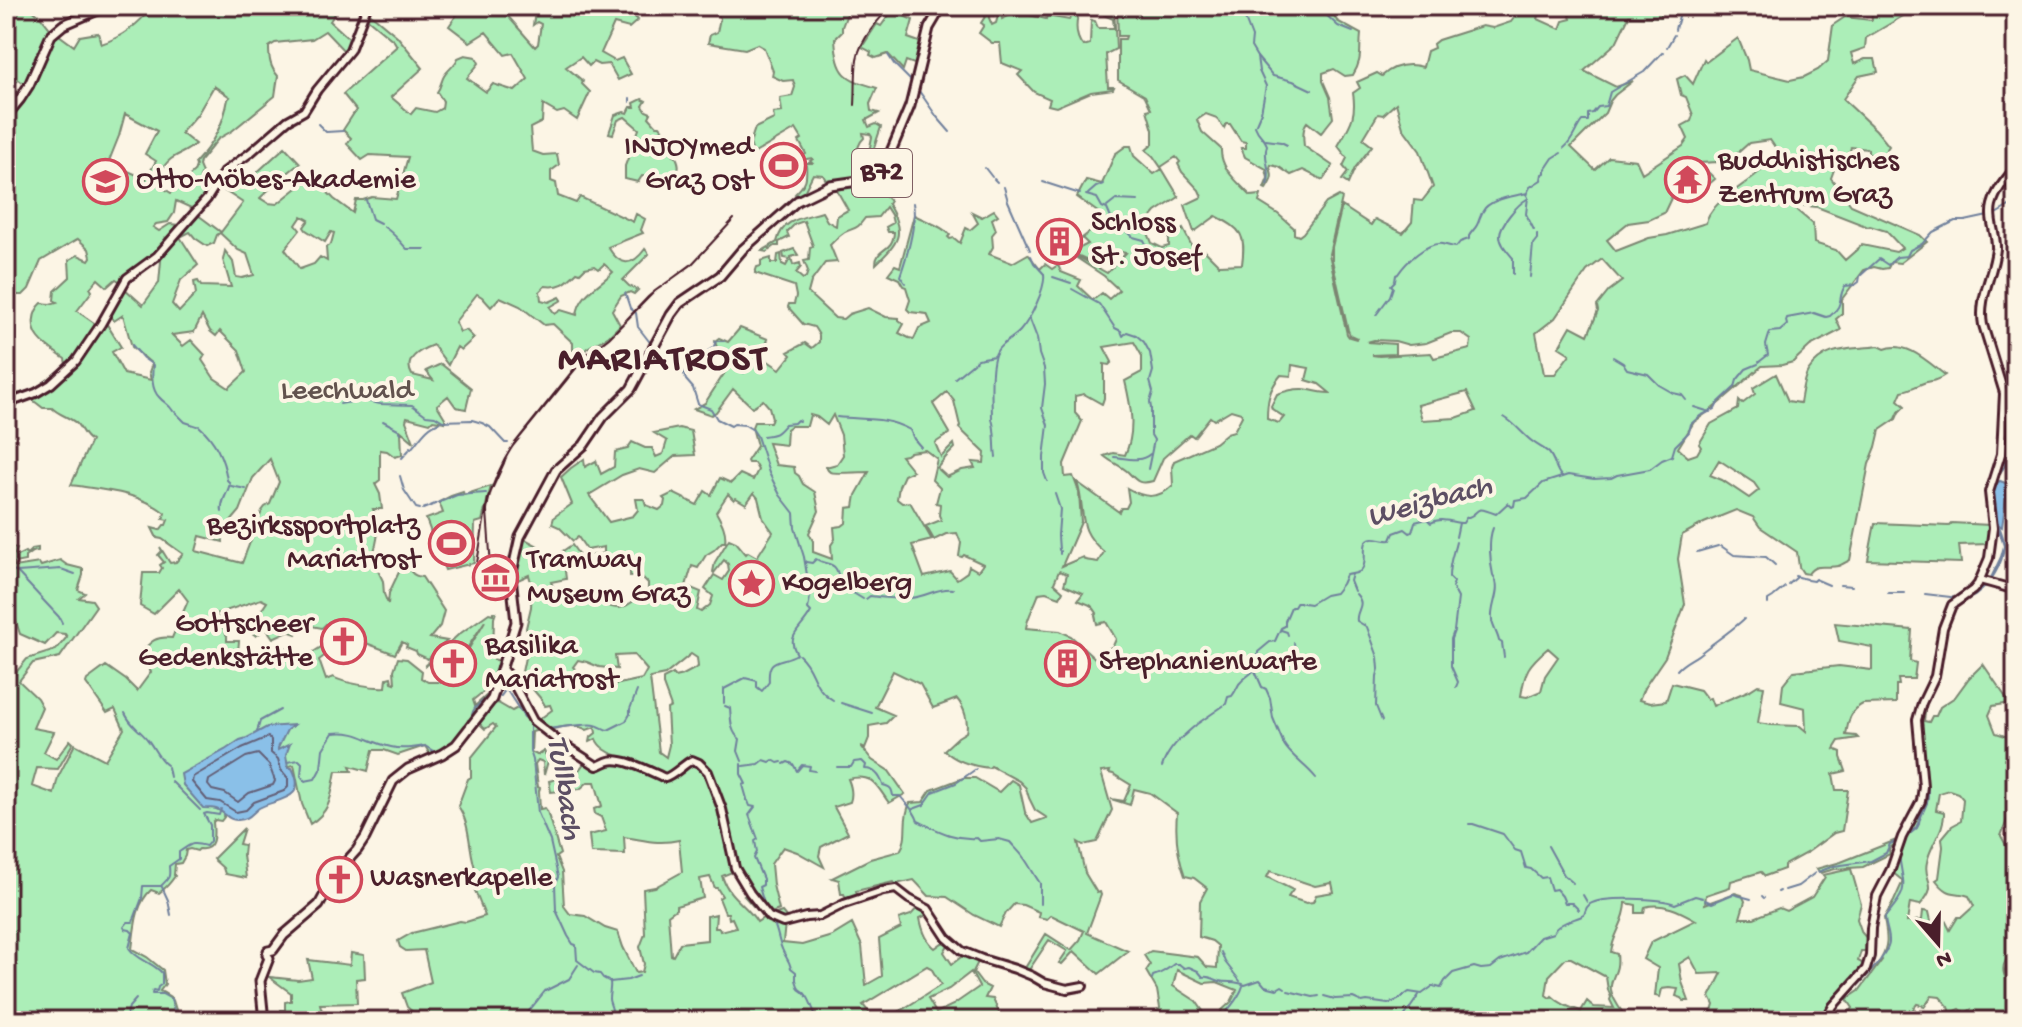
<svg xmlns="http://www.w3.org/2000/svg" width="2022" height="1027" font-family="'Gochi Hand',sans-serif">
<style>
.green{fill:#aceeb8;stroke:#7b8672;stroke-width:2;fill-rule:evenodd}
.water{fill:#8ac0e8;stroke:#70809c;stroke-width:2}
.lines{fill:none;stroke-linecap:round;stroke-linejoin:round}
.shore{stroke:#645f77;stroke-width:2}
.stream{stroke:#70809c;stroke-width:2}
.secondary-casing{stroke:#4a1f2b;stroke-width:12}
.primary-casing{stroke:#4a1f2b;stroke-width:13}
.secondary{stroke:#fcf5e5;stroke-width:6}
.primary{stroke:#fcf5e5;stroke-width:7}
.tram{stroke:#4a1f2b;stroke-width:2}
.labels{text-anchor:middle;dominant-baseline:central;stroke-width:8;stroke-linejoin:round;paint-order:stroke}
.shield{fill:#fcf5e5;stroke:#7f5f63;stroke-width:2}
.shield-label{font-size:28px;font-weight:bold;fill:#4a1f2b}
.poi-label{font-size:30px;fill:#4a1f2b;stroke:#fcf5e5;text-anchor:start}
.park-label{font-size:30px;fill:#62534e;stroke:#fcf5e5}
.water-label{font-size:32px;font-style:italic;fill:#5d4f64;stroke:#fcf5e5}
.district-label{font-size:38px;font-weight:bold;letter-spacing:2px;fill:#4a1f2b;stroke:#fcf5e5}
</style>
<rect width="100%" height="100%" fill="#fcf5e5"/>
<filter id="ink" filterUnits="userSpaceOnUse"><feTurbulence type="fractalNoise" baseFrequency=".0125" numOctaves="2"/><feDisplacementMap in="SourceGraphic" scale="16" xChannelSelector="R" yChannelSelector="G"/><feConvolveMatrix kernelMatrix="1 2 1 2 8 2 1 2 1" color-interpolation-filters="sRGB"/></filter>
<g filter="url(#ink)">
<!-- green -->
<g class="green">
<polygon points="6,6 27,6 40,16 52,31 27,85 11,107 6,103 6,88 13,92 16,91 19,93 25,85 19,80 16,82 13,79 10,81 6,75"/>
<path d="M 153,6 L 340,6 L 330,21 L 352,41 L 346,53 L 325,31 L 312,39 L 275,43 L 269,47 C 269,59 270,67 278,76 L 275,96 L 232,131 L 218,139 L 200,161 L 199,166 L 202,173 L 200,178 L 212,187 C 207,196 201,205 191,208 L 176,201 L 174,213 L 168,222 L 156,224 L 153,227 L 159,231 L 170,224 L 180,225 L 169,239 L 166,238 L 167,240 L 154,256 L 131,271 L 122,283 L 116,279 L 107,287 L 98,279 L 90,288 L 92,291 L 77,311 L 97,325 L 103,318 L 121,347 L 112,352 L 124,374 L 151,380 L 149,372 L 152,364 L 132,347 L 123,315 L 114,321 L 107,312 L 113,298 L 115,299 L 127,278 L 154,258 L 194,212 L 221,232 L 243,203 L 222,189 L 232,179 L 241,187 L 285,147 L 300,163 L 279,180 L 260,198 L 268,203 L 277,204 L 312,176 L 334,199 L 353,213 L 356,200 L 363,200 L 372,197 L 396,199 L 408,157 L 370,155 L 362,160 L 347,144 L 351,138 L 343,130 L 356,110 L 343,94 L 397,46 L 394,41 L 365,17 L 367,11 L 397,36 L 423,68 L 391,97 L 411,114 L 416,108 L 435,112 L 442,108 L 443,101 L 437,92 C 441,87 441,81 444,76 C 448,69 455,66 458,58 L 465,55 L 476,57 L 479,63 L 467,78 L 486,92 L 493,84 L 515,91 L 528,79 L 513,53 L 505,55 L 486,32 L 470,42 L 449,26 L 463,6 L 504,6 L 508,10 L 506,14 L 535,47 L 538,44 L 541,24 L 537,22 L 533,25 L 536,6 L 638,6 L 633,15 L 638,20 L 629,28 L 614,24 L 601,53 L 615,61 L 622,58 L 631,74 L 618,80 L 609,64 L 599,65 L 593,62 L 589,66 L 581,57 L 566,67 L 583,81 L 582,84 L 590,92 L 577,120 L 564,111 L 557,113 L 543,105 L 542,122 L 530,128 L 532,151 L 543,155 L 557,154 L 559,165 L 551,171 L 551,181 L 556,183 L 558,196 L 576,203 L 580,197 L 633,222 L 636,214 L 645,219 L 641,230 L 643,233 L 608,247 C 620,267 632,267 645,249 L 649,254 L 623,280 L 629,286 L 638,290 L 634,294 L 630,292 L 621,296 L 612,310 L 620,325 L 608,337 L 587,348 L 573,367 L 573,343 L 553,324 L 544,325 L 520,306 L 500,297 L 491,307 L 482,297 L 477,294 L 455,322 L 460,332 L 466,330 L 474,338 L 461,350 L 457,347 L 448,365 L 433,345 C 420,350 403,359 412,375 L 433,380 L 426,371 L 441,364 L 471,388 L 466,409 L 456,407 L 448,396 L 437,405 L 445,418 L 445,422 L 433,420 L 430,423 L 407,417 L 406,421 L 414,442 L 401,431 L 402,455 L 395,457 L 387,451 L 380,450 L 380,480 L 375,484 L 380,494 L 382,509 L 373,509 C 381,527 378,540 372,558 L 383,581 L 384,594 L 388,604 L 389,593 L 400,570 L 400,558 L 404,557 C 408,567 410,576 422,577 L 444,611 L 440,626 L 430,638 L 447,641 L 428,659 L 417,654 L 416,651 L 406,647 L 407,645 L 402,642 L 395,654 L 350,637 L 326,624 L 322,628 L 301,624 L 296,634 L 288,631 L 273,638 L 266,628 L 256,636 L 251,632 L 246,620 C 255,616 262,611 267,602 L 261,599 L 216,614 L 227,636 L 227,641 L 239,641 L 238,652 L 239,656 L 249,656 L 258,651 L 267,659 L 290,646 L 294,653 L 307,656 L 329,642 L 327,654 L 319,660 L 326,680 L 333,677 C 343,683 374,688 386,687 L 387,678 L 391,677 L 392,682 L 395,683 L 394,670 L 398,658 L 407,659 L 422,671 L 421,678 L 428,682 L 441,682 L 444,677 L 431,667 L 435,663 L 447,678 L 446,682 L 453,683 L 470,665 L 469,659 L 471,657 L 468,650 L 485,621 L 466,650 L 459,646 L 457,647 L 434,662 L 424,666 L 458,635 L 489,613 L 493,614 L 493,612 L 496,612 L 494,618 L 493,654 L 494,659 L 498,661 L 496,667 L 499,671 L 495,684 L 490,687 L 492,690 L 492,693 L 489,688 L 488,688 L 473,700 L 475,706 L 486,696 L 491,695 L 472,720 L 468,720 L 467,723 L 470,723 L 455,743 L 431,756 L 425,746 L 398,755 L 384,750 L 373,750 L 368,771 L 350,766 L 352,771 L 336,771 C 331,795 332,810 310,824 L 302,804 L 294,765 C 276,768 265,776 250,783 L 253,800 L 243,798 L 243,794 L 241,792 L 226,801 L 224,817 L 221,821 L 215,820 L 213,822 C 214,834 216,851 199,849 L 197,851 L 190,849 L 186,850 L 185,856 L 181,863 L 175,864 L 174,875 L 175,876 C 171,882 166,888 159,893 L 151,890 C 135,905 135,928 132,949 L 147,957 L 163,970 L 165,984 L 160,991 C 179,1001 170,999 178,1014 L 181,1014 L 182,1021 L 6,1021 L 6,673 L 13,676 L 27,659 L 56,650 L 67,637 L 65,634 L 56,633 L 45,645 L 20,634 L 6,590 L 12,577 L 6,574 L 6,558 L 11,555 L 13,547 L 17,549 L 15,554 L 17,556 L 25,552 L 27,554 L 32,549 L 38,548 L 38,551 L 32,552 L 25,557 L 25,561 L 14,563 L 14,567 L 39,563 L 41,566 L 60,560 L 67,565 L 83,569 L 83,575 L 78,590 L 85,593 L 79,598 L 92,600 L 96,606 L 60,657 L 33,663 L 19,681 L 37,698 L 42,707 L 33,728 L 54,732 L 44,752 L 56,759 L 70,740 L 73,743 L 58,769 L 37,768 L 32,786 L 54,794 L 58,777 L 75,744 L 105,760 L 124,729 L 115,709 L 107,713 L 86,683 L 87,680 L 106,666 L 126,680 L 137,691 L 151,672 L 138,656 C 149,644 154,635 172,638 L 188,601 L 179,589 L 154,614 L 140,606 L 143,573 L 159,573 L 162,568 L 160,565 L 164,562 L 158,555 L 162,551 L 160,547 L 170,563 L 176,562 L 183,554 L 162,539 L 157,538 L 152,528 L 160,530 L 164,525 L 166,525 L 168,520 L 163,519 L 165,513 C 139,492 104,490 71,485 L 91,441 C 83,436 83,431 77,424 C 70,417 59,415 52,408 L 43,408 L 30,398 L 45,390 L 44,387 C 34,394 18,400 6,399 L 6,394 C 32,396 48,380 66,364 L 65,359 C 57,353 45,346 39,338 C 31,328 32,312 42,303 L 50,304 L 57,302 L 54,300 L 55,291 L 70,277 L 69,260 L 78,255 L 89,260 L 91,257 L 89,249 L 78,239 L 41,261 L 29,289 L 23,295 L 6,295 L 6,120 L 20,102 L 33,80 L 55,32 L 74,46 L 80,36 L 98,33 L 101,44 C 123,37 139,24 153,6 ZM 214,86 L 230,97 L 228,99 C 224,123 212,145 195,163 L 196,166 L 194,172 L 171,193 L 154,182 C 159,174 163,165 171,159 C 179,153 187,152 195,144 L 181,133 L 197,115 ZM 125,114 L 157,131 L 145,154 L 156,161 L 146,179 L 128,171 L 108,200 L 102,197 L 85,183 L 109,161 L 119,136 ZM 302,216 L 309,220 L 304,227 L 306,230 L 325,242 L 331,232 L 334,233 L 331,244 L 326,247 L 327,261 L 320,257 L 314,264 L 300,269 L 285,249 L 300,230 L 296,225 ZM 190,232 L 195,238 L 207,246 L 214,243 L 217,235 L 220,233 L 238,250 L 247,254 L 254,275 L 242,278 L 236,277 L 233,262 L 225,251 L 223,260 L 231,287 L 201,286 L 198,281 L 194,282 L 196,294 L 179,312 L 172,304 L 181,280 L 198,265 L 180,237 ZM 158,260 L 161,261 L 159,283 L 143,305 L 124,288 L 131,278 ZM 604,264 L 613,272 C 599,286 579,294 577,315 L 561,310 L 555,314 L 550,307 L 562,300 L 560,297 L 549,302 L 541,300 L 540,291 L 545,286 C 561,288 566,283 577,272 L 580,273 L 585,268 L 595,266 L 599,269 ZM 202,316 L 210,331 L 216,336 L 220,331 L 239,350 L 246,372 L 229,388 L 214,378 L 202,360 L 205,355 L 191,340 L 183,346 L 172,335 L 194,332 ZM 270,459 L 279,482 L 270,504 L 265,507 L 262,511 L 242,563 L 196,551 L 200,536 L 223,542 L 222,532 L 240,511 L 253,478 Z"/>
<path d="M 711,6 L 850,6 L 842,27 L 842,32 L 835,39 C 838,76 844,78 877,88 L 870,104 L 871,111 L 879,113 L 866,120 L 869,127 L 876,124 L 881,127 L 873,151 L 870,147 L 872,137 L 870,134 L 863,133 L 864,138 C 858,143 857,150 857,158 L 870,158 L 860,166 L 868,175 L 867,177 L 828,184 L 823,175 L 813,174 L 803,194 L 799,198 L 795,194 C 807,182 807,179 806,163 L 812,163 L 810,161 L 813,159 L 812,158 L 795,161 L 806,154 L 799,141 L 802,139 L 796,129 L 753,154 L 750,143 L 755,128 L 774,119 L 773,113 L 782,112 L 780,98 L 792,96 L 795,87 L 793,80 L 783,81 L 772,76 L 773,71 L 764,48 L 757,44 L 745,49 L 708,43 L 710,35 L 717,32 L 720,18 Z"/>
<path d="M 964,6 L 994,6 L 989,18 L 992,25 L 996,23 L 999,12 L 1001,12 L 1002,19 L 1017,12 L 1046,19 L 1047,16 L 1069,20 L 1079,6 L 1114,6 L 1116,49 L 1106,54 L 1108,87 L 1114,87 L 1113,89 L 1091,92 L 1056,107 L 1048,105 L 1050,99 L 1034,92 L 1018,75 L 1022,71 L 1002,63 L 1000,43 L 992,43 L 979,33 L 984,25 L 981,23 L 986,15 L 971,11 ZM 1084,6 C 1100,9 1100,15 1113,19 L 1114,28 L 1098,28 L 1095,21 L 1091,20 L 1090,44 L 1083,46 C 1074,36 1076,20 1080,7 Z"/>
<path d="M 1117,6 L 1330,6 L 1337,21 L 1361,34 C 1359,52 1363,59 1353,75 L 1345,76 L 1334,69 L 1323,73 L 1323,81 L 1330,97 L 1333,118 L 1321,133 L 1307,122 C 1302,128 1303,138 1304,146 L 1333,166 L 1323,180 L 1303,170 L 1291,175 L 1279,167 L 1271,165 L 1270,168 C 1274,177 1271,181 1266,189 L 1264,188 L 1268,178 L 1266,169 L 1245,157 L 1241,148 L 1246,148 L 1246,142 L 1241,141 L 1230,124 L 1226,124 L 1224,128 L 1217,118 L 1206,114 L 1197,120 L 1202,132 L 1221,149 C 1220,169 1238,182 1251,196 L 1261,195 L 1259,202 L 1278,214 L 1294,228 L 1294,234 L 1299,236 L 1303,233 L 1326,203 L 1339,196 L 1342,198 L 1329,254 L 1347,334 L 1349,337 L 1356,339 L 1357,338 L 1350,335 L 1348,330 L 1332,260 L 1332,247 L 1342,206 L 1371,225 L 1375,219 L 1403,233 L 1412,222 L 1414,200 L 1422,201 L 1433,187 L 1420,151 L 1403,128 L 1396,103 L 1383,115 L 1378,114 L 1363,139 L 1372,146 L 1355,168 L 1348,184 L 1342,180 L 1348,172 L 1343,166 L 1347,158 L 1338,146 C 1349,126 1357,118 1353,93 L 1360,88 L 1357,82 L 1377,73 L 1382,76 C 1394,65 1408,63 1423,67 L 1427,51 L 1434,48 L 1433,44 L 1438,40 L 1482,26 L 1493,28 L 1511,22 L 1519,11 L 1513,6 L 1542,6 L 1538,19 L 1560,29 L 1563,21 L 1571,19 L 1567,6 L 1654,6 L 1661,9 L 1661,17 L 1629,16 L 1616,43 L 1584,71 L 1616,87 L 1633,81 L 1615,95 L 1610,101 L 1605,113 L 1571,147 L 1595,170 L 1609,157 L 1636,160 L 1642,173 L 1683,146 L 1688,139 L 1682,126 L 1691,121 L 1693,115 L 1686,97 L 1681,95 L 1677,79 L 1685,75 L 1693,84 L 1704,59 L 1706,62 L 1738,38 L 1747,60 L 1749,70 L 1790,80 L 1804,77 L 1818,70 L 1828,61 L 1833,25 L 1845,17 L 1872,20 L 1871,6 L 1895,6 L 1903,16 L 1866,38 L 1865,48 L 1851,53 L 1854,64 L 1865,59 L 1875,59 L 1878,72 L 1859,76 L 1843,99 L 1876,130 L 1889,146 L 1882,156 L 1868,154 L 1868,149 L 1851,147 L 1848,158 L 1838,159 L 1831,178 L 1851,205 L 1920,235 L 1927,242 L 1900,263 L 1891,262 L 1888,268 L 1882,269 L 1874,267 L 1864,270 L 1842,299 L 1842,314 L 1836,319 L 1841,330 L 1810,346 L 1793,362 L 1782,365 L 1762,366 L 1711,410 L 1694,422 L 1678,448 L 1688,457 L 1697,454 L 1701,447 L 1699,444 L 1711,424 L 1738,409 L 1739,401 L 1742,404 L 1755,394 L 1753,388 L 1776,374 L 1788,401 L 1800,403 C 1802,393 1803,379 1808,371 C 1825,345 1853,350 1879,346 L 1885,349 C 1906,340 1928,362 1945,375 C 1932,384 1932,379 1921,384 C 1914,387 1909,390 1902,391 L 1898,400 L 1905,406 L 1899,412 L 1896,419 L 1880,430 L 1876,447 L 1869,464 L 1850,560 C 1846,562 1842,565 1838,566 C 1825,569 1816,562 1808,574 L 1803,573 L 1799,567 L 1797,552 L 1760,527 L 1753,517 L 1736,510 L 1704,523 L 1682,535 L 1678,559 L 1685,604 L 1665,657 L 1644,688 L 1639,700 L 1650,703 L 1666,701 L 1672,683 L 1700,690 L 1707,699 L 1710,698 L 1713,706 L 1750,690 L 1758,685 L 1764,686 L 1758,723 L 1771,725 L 1800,726 L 1806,731 L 1805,708 L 1781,702 L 1783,685 L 1794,671 L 1839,666 L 1872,670 L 1872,647 L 1839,641 L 1835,623 L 1912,630 L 1910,661 L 1916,663 L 1914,679 L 1898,679 L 1899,685 L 1896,685 L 1896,703 L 1863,704 C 1850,710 1848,722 1846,735 L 1856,736 L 1858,738 L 1839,741 L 1834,749 L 1841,752 L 1841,757 L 1846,771 L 1833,774 L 1836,790 L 1848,790 L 1842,831 L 1834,833 L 1808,852 L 1784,865 L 1784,869 L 1765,876 L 1761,872 L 1731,881 L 1730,887 L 1706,895 L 1705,904 L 1735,893 L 1742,895 L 1745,901 L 1740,918 L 1754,918 L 1779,908 L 1786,911 L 1812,897 L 1825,877 L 1823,875 L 1851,869 L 1861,904 L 1857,919 L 1862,933 L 1869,941 L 1868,951 L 1861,951 L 1858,961 L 1866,965 L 1823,1021 L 1709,1021 L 1714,1005 L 1710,997 L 1722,973 L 1699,974 L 1690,957 L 1679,964 L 1682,982 L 1689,1001 L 1684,1001 L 1682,998 L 1676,996 L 1678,989 L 1669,988 L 1662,989 L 1660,997 L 1655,996 L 1658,968 L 1643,959 L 1651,942 L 1696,920 C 1680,911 1663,902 1645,907 L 1644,913 L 1636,913 L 1636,905 L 1626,903 C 1626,921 1613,934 1611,952 L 1617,954 C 1621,983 1597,977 1623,1013 L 1621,1021 L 1219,1021 L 1221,1011 L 1231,1002 L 1237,990 L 1217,982 L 1204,983 L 1177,970 L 1173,986 L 1196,1001 L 1210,1021 L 1194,1021 L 1186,1017 L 1184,1021 L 1131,1021 L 1131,1019 L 1150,1020 L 1160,1008 L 1157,990 L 1146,971 L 1150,965 L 1144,955 L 1151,951 L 1198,957 L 1207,967 L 1217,968 L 1218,946 L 1212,941 L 1199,937 L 1200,901 L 1207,888 L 1194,878 L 1185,876 C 1177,855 1175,835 1177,813 L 1150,793 L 1134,789 L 1130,805 L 1111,799 L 1124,801 L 1131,785 L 1113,774 L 1109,773 L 1110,771 L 1101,772 L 1112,810 L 1097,842 L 1083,845 L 1078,842 L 1085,873 L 1097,893 L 1100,892 L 1101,895 L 1087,933 L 1128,951 L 1099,974 L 1074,951 L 1062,964 L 1059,963 L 1067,951 L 1049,940 L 1029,970 L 1038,976 L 1002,962 L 1003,960 L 1025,968 L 1046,934 L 1071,950 L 1080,940 L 1084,931 L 1051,915 L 1047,919 L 1038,917 L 1039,912 L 1023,905 L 1014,904 L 1006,913 L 999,927 L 974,915 L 947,897 L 929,896 L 914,880 L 896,884 L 893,882 L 856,891 L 858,898 L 847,902 L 844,894 L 841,894 L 839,880 L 832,878 L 870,859 L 900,851 C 910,836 901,821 910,803 L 923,802 L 931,790 L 963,778 L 975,778 L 999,792 L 1011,780 L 1019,785 L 1025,812 L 1032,823 L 1047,818 L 1035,810 L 1029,798 L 1026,788 L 1019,781 L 991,766 L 989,768 C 972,766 956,762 944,750 L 958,737 L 966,732 C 969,722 964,707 957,699 L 933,708 L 920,684 L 893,671 L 875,707 L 894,715 L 886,723 L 869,726 L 869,738 L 865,748 L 861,746 L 872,760 L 889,771 L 905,794 L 889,803 C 876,785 873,773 848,779 C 851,786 853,794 850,802 L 834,807 L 848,833 L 821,847 L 819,856 L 824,867 L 797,852 L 783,847 L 771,864 L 773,885 L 779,910 L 768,914 L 760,905 L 754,907 L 744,896 L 750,892 L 737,870 L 722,876 C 729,899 747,904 757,922 L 766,916 L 769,920 L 770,916 L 782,912 L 788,919 L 785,923 L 783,943 L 802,945 L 832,936 L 852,924 L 862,946 L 866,985 L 882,976 L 879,939 L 901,928 L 899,919 L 911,915 L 919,906 L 929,914 L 920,918 C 922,929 926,941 935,948 L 942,943 L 946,942 L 948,945 L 944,952 L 952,964 L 965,954 L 979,960 L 973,972 L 982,984 L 990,988 L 985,998 L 993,999 L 1000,1015 L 991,1021 L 415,1021 L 415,1014 L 407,1007 L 402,993 L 431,982 L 424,950 L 406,951 L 400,947 L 398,941 L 412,933 L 460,921 L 466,922 L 485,916 L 470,878 L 477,874 C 468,853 472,826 458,806 L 468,779 L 471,777 L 471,758 L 496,727 L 493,724 L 485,729 L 479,723 L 472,726 L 494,704 L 498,703 L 512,711 L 523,705 L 539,728 L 539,730 L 532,732 L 531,752 L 537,755 L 544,751 L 548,761 L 544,775 L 543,762 L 538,760 L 535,764 L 538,787 L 540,788 L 539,791 L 540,809 L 545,808 L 547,811 L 560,854 L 556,857 L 562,872 L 564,906 L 570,914 L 585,916 L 605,928 L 618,932 L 623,947 L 636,973 L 642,972 L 644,964 L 640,947 L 645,934 L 643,889 L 655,887 L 682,872 L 679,840 C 658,845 645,840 624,837 L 625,854 L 591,853 L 589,835 L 606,831 L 601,817 L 595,814 L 594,809 L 602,806 L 595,782 L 588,782 L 580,789 L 551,792 L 549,781 L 576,774 L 585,762 L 598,768 L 604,767 L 610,762 L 617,762 L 616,755 C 609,753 599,747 596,739 L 590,742 L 591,737 L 596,733 L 595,727 L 587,730 C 574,723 562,727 549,730 L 537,721 L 552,710 L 550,705 L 545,706 C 542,698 536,694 531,687 C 527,682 527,677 522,672 L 529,638 L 526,628 L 531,607 L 532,586 L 529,575 L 518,580 L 514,572 L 523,538 L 540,547 L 533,563 C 548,564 560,552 572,545 L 581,558 L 564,563 L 566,579 L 551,582 L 558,598 L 581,597 L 586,602 C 610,599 612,619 636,599 L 634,592 L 639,590 L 641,598 L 647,597 L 646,592 L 648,591 L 648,583 L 640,575 L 630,576 L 630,565 L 622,558 L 616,559 L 615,556 L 596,562 L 591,556 L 604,553 L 604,547 L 587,550 L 578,537 L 573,541 L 559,527 L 552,524 L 554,517 L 572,504 L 561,477 L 571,468 L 584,459 L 585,467 L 596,461 L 601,474 L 614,467 L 615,452 L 627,449 L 632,442 L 645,448 L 652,448 L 656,457 L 663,454 L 667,441 L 654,433 L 679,428 L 691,431 L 695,455 L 675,456 L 655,473 L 639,469 L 622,475 L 589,495 L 609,522 L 633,516 L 638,510 L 636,499 L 644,499 L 646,505 L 659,510 L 664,506 L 665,500 L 663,498 L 673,493 L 697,505 L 705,491 L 711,495 L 720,478 L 731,483 L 740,474 L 753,480 L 758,470 L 754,463 L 748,463 L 747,461 L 757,446 L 752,427 L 754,422 L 770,422 L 772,418 L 769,407 L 763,400 L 752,407 L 733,389 L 716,412 L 711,415 L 694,409 L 705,403 L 731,363 L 717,348 L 715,341 L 719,338 L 728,342 L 740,328 L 768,339 L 762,357 L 780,369 L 791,355 L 788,352 L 805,343 L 812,348 L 819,342 L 819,335 L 814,327 L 803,324 L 788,307 L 789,304 L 794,304 L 796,296 L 794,286 L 755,273 L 757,267 L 761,266 L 761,261 L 771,258 L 771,263 L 777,263 L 778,255 L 781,254 L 782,264 L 786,266 L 790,259 L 784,258 L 783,253 L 794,249 L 798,255 L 791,257 L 793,265 L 800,263 L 801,267 L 796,273 L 803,279 L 806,277 L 808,271 L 804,261 L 809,260 L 810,247 L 813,246 L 804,221 L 795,224 L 787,232 L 789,237 L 779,242 L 779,246 L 775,246 L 767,252 L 762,251 L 777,242 C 782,219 802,218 822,212 L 827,221 L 836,226 L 837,216 L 848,210 L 835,187 L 868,182 L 869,185 L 876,187 L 890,201 L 888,204 C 906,234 899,242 876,264 C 876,247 893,253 894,232 L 888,232 L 886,227 L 893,223 L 891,215 L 886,207 L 878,217 L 865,218 C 857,229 857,227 845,232 C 840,235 834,241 830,245 L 837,262 L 825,263 L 811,282 L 808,293 L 835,318 L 843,319 L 849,314 L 868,308 L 886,317 L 899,318 L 899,320 L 904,324 L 899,333 L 909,338 L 914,339 L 919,328 L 931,323 L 927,314 L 910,312 L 907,309 L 910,300 L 906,287 L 903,286 L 899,279 L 888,274 L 895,265 L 900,267 L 914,215 C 925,221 943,226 950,235 L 948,237 L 950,239 L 954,238 L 960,243 L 966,228 L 970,230 L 978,223 L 972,212 L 982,217 L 994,210 L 998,215 L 992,219 L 996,230 L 992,235 L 993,247 L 989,254 L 1012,263 L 1028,254 L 1040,269 L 1045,264 L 1052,269 L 1058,265 L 1061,272 L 1081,280 L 1078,286 L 1093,300 L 1102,293 L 1109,299 L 1119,290 L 1104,276 L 1074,256 L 1075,255 L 1107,273 L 1126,253 L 1103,249 L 1094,253 L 1090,261 L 1079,256 L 1074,251 L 1088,244 L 1082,238 L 1095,228 L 1103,216 L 1077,197 L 1086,180 L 1102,184 L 1115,154 L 1126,146 L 1131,146 L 1134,156 L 1154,174 L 1162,169 L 1153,156 L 1146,150 L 1153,144 L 1153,130 L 1147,110 L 1151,109 L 1145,96 L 1118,80 L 1118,39 L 1125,39 L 1126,36 L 1118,36 ZM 1770,140 L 1777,150 C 1764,180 1710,197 1706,223 L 1667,235 L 1649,238 L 1616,251 L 1607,240 L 1628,223 L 1649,220 L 1664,213 L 1672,196 L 1670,174 L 1688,166 L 1697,177 L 1702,176 L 1709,184 L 1715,179 L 1699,163 L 1719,162 L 1722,167 L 1749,143 ZM 1176,157 L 1180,162 L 1178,164 L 1182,172 L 1199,190 L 1202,197 L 1185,205 L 1194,232 L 1216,216 C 1242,230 1246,234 1242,264 L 1219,265 L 1204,250 L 1193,248 L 1183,229 L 1169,238 L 1169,246 L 1162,248 L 1152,243 L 1145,225 L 1156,212 L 1179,197 L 1161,167 ZM 1799,205 L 1817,207 L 1868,227 L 1870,226 L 1886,231 L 1902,248 L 1896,252 L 1862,245 L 1845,260 L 1836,250 L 1814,243 L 1813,224 L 1795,209 ZM 1602,259 L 1622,281 L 1609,291 L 1597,306 L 1598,311 L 1588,335 L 1571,326 L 1559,347 L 1570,354 L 1555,374 L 1544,374 L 1536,333 L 1555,318 L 1587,271 ZM 1451,333 L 1461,333 L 1471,340 L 1470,349 L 1434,358 L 1431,353 L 1379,356 L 1372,355 L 1395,354 L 1395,344 L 1367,342 L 1374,340 L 1395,341 L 1409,345 L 1426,343 ZM 1134,342 L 1142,356 L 1142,372 L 1125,381 C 1131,406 1136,431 1125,455 L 1113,453 L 1104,456 C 1112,463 1122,466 1128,472 C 1137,481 1138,485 1153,481 L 1163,458 L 1190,434 L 1194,437 L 1210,417 L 1214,420 L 1231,410 L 1241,413 L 1242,416 L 1234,431 L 1227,433 L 1215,443 L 1174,461 L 1172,467 L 1173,485 C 1158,500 1144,498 1127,488 L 1129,502 L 1126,508 L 1121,508 L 1119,512 L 1077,482 C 1087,514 1075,528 1104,552 L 1098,562 L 1085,560 L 1083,557 L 1062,566 L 1081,522 L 1079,492 L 1073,476 L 1065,477 L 1064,464 L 1082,421 L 1075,413 L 1075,396 L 1084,394 L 1102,404 L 1104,398 L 1104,364 L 1109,365 L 1112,362 L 1104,347 ZM 1292,365 L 1309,368 L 1306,380 L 1319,384 L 1330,393 C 1322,393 1318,392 1310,390 C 1299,387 1288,390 1277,394 L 1271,406 L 1272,409 L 1284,417 L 1279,423 L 1267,419 C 1267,401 1269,389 1281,375 L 1291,376 ZM 947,392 L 954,401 L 960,426 L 959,428 L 985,453 L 984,463 L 972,462 L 975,468 L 962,470 L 947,477 L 937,468 L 946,457 L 955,448 L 954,444 L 941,457 L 935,443 L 950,433 L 933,404 ZM 1467,392 L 1476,411 L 1456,418 L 1422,420 L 1418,405 ZM 810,415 L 817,417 L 827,425 L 833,415 L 841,435 L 843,455 L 837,464 L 826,467 C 827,469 828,471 830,472 C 832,474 863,472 869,472 L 856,495 L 854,507 L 847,508 L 846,523 L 842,526 L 834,527 L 835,539 L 831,545 L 832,559 L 813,552 L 813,541 L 809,533 L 819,511 L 815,492 L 803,484 L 799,476 L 795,473 L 794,467 L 776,465 L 768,443 L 786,445 L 787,429 L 791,426 L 807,426 ZM 925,450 L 937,459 L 932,480 L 940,488 L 936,503 L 940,504 L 939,515 L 941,520 L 926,526 L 934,540 L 946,534 L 957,533 L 961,543 L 959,556 L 962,557 L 964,555 L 983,564 L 978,571 L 969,566 L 967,572 L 957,579 L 950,571 L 924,577 L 912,545 L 932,540 L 910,502 L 902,503 L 897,499 L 899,486 L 904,475 L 913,471 L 901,456 L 906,455 L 910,452 ZM 1719,460 L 1754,483 L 1759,490 L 1749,498 L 1722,480 L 1710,475 ZM 754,493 L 758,498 L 763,518 L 773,532 L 757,557 L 748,552 L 746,554 L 736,542 L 729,539 L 715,562 L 713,572 L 714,573 L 724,560 L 728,564 L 729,571 L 723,580 L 714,575 L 705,589 L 713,596 L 710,605 L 701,612 L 697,610 L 701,592 L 686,586 L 692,566 L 698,568 L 706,555 L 714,550 L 722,542 L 725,542 C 727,531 721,521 716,512 L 728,494 L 734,500 L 736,498 L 746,504 ZM 1059,571 L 1067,574 L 1064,585 L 1083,593 L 1078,600 C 1088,605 1090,602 1097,613 L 1095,615 L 1097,624 L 1106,622 L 1116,639 L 1113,646 L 1108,649 L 1099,662 L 1071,636 L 1060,631 L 1026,628 C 1028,615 1035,606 1039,593 L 1046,592 L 1060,597 L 1063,591 L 1054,583 ZM 1548,648 L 1558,657 L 1545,676 L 1541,691 L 1527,697 L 1521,696 C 1525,670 1528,665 1548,648 ZM 691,654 L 697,658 L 698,667 L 683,675 L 674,677 L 673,674 L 663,679 L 663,685 L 671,707 L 667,709 L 669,745 L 666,757 L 659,752 L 650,678 L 665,675 ZM 634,655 L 647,670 L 642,679 L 619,684 L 591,686 L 573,667 L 578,660 L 587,662 L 599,667 L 617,669 L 615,656 ZM 1270,871 L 1315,886 L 1332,883 L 1334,892 L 1316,895 L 1313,902 L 1306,903 L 1288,897 L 1293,890 L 1267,877 ZM 710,877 L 715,888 L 717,888 L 722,896 L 719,898 L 725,913 L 728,913 L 729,919 L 732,918 L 736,927 L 720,931 L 719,928 L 715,928 L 716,914 L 707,916 L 707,940 L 680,943 L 673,956 L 671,955 L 668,915 L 676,909 L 676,906 L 703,898 L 700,879 ZM 1566,958 L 1571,958 L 1606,977 L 1608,990 L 1611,997 L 1610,1000 L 1614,1008 L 1594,1007 L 1587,1001 L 1581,1011 C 1570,1008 1560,1004 1552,996 L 1550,998 L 1546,995 L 1549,976 ZM 927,966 L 931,968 L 941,985 C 931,991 885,1023 877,1020 C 872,1018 867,1009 863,1005 ZM 971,972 L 979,987 L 953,1005 L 936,1013 L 928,999 L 949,989 Z"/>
<polygon points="892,11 913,20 908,38 922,43 917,65 906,61 903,70 888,54 876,58 870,55 871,52 862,47 877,24 881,26"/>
<path d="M 642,99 L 646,101 L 643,106 L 646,111 L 651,113 L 649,117 L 657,126 L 660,126 L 669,137 L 669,142 L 675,143 L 675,147 L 668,148 C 671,152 675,155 677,159 C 685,178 662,180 650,181 L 647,177 L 642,176 L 638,182 L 625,179 L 625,166 L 639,129 L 625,117 L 618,120 L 613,134 L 609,133 L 615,115 L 624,112 L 628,113 L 631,107 L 635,107 L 634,103 Z"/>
<polygon points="491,486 482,521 475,523 474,563 445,570 426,519 443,513 439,502 451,496 463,492 464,495"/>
<polygon points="1875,523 1949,526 1952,523 1990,525 1988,544 1959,545 1961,563 1868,560"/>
<path d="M 1983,664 L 2009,702 L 2012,703 L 2016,699 L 2016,714 L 2011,708 L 2011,703 L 1993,706 L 1989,715 L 1996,733 L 2011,738 L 2016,735 L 2016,797 L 2001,836 L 2016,863 L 2016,949 C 2008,956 2001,964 2004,974 L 2008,960 L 2016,951 L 2016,1021 L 1974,1021 L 1974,1019 L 1967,1016 L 1970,1010 L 1965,1013 L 1960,1009 L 1951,1013 L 1949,1007 L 1940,997 L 1932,996 L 1925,1006 L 1917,1004 L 1911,1012 L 1896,1021 L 1847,1021 L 1844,1020 L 1853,1008 L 1847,999 L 1859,991 L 1882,960 L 1881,959 C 1890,944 1886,934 1884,918 L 1894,901 L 1903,881 L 1892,872 C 1896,864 1897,855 1900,847 C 1905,835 1914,824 1919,813 C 1922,807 1924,800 1926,794 L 1924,793 L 1919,727 L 1920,710 L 1925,713 L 1924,721 L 1929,722 L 1932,716 L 1936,716 L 1940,707 L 1955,697 L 1969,678 ZM 1949,790 L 1958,793 L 1963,799 L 1961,821 L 1952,826 L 1942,838 L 1943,847 L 1939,878 L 1936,880 C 1949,897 1954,891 1969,896 L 1974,906 L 1962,917 L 1958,917 L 1950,930 L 1944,918 L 1932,925 L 1929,912 L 1923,911 L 1922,920 L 1907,922 L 1910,903 L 1920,905 C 1941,882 1922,882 1927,862 C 1930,845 1945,830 1944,812 L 1936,810 L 1939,793 Z"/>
<polygon points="244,828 239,844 244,845 243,855 246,878 225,874 223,868 213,859"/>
<polygon points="1899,839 1897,843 1891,847 1889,850 1890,854 1863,867 1835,869 1821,873 1816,869 1841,862"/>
<polygon points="351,953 364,955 365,978 356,979 357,1003 320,1004 325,1021 266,1021 266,1015 281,1015 281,1010 285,1010 285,1002 291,1001 291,993 269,977 298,980 312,978 308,960 350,965"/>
</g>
<!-- water -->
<g class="water">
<path d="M 2016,354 L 2016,365 L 2009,398 L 2005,466 L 1997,477 L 1991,494 L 1992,496 L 1996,484 L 2000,481 L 2008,484 L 2002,527 L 1998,524 C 2001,531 2005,539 2004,547 C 2003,564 1990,584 1977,594 C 1970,600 1973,596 1966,599 C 1953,604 1948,616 1946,628 C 1942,644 1944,661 1939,676 C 1935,686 1929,694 1924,703 C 1921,710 1920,720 1919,727 C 1918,736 1922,743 1923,751 C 1924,757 1923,758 1923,763 C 1923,778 1932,790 1926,805 C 1925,809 1922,812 1920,816 C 1918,822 1921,822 1917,828 C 1913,832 1907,835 1904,840 L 1908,834 L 1916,828 L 1927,803 L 1928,788 L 1923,771 L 1923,751 L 1919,738 L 1918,728 L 1923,705 L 1938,676 L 1946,623 L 1951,611 L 1958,603 L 1977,594 L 1991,578 L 2001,557 L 2004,546 L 1996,521 L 1991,494 L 1997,477 L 2005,466 L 2009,398 Z"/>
<path d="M 294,725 L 287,730 L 278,748 L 278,750 L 290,744 L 286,755 L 288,768 L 292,768 C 309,801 277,798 259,808 C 252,813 249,820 238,820 C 228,821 225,812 216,809 C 212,808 208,808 203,808 L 183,785 L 181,774 L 225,750 L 240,740 L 247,738 L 267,727 Z"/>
</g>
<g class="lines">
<!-- shore -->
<g class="shore">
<polygon points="268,737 271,740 271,753 278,759 281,770 288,778 288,787 284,791 254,802 246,810 236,812 220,802 207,800 192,782 193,777 242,748"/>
<polygon points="258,754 269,765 275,781 273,785 249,793 238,802 225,793 212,790 208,785 209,780 246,757"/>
</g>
<!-- stream -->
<g class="stream">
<path d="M 1244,6 L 1245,19 L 1252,37 L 1251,47 L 1257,57 L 1259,71 L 1266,86 L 1261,112 L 1255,126 C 1259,137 1264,136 1267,145 C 1262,159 1273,170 1267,185"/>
<polyline points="1320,6 1321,10 1338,26 1353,32"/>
<polyline points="1679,13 1680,6"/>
<polyline points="1677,24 1679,17"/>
<polyline points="1675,30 1676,25"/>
<polyline points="1667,47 1674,35"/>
<polyline points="888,55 894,64 913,83"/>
<polyline points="1257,57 1273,76 1293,81 1312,90"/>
<polyline points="917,88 937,117 950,132"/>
<polyline points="630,102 630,98"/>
<polyline points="318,124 326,132 343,131"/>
<polyline points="1266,140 1281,142 1287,145"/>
<path d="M 1564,148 C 1573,141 1575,130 1582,121 L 1588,121 L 1588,114 L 1593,113 L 1598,107 L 1606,106 L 1610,92 L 1644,72 L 1663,52"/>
<polyline points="985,168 992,177"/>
<polyline points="994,179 997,182"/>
<polyline points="1043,182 1080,194"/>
<polyline points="1004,187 1008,201 1027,244"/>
<polyline points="1088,194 1096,187 1103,184"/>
<polyline points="1526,194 1528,197 1526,214 1534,230"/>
<polyline points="1086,195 1097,198 1102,207 1107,209 1113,223 1122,227 1133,237 1144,240 1150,253 1161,262 1169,261 1199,267"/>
<polyline points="366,200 372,219 380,223"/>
<polyline points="1107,207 1116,200 1138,201"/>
<polyline points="1994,215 2016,202"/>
<path d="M 384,227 C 394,233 399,241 407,249 L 425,249"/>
<polyline points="1028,245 1030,250"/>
<polyline points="1031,256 1034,263 1044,274"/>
<path d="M 1513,274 L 1513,258 C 1507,251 1500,244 1500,235 C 1500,224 1518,204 1527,199"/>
<polyline points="1053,277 1071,283"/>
<polyline points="1530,277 1533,244 1537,239 1537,234"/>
<path d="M 905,283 L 900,276 C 907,256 917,224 913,203"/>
<polyline points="1072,289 1099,304 1115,328 1121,331 1123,336 1127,332 1136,335 1144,342 1150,353 1153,371 1150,381 1153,392 1150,402 1151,408 1151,435 1154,440 1148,469"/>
<polyline points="625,293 630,308 636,313 638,327 652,345"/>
<path d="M 1376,315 L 1390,296 L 1393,287 L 1391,285 L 1395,281 L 1396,275 L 1398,274 C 1406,262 1427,242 1442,244 C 1447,245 1451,247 1456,247 L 1460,242 L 1469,239 L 1469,236 C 1471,232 1475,229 1477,225 C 1480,219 1480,214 1485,208 C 1494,198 1516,196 1527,193 L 1530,187 L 1541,180 L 1542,174 L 1545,173 L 1545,170 L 1553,158 L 1561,153"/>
<polyline points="1029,317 1037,338 1039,354 1044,368 1045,384 1042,408 1048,425 1044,457 1044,473 1047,481"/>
<path d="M 132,345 L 143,358 L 153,365 C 152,375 151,389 159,397 C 164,403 169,404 173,411"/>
<polyline points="714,346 716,341 724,341"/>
<path d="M 654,351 L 656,363 L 664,363 L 670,368 L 677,367 L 683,371 L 686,380 L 693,388 L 698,404 L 711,409 L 717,419 L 731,426 L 734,424 L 745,425 L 753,430 L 757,436 L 769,473 L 780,495 L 794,513 L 795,528 L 804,557 L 809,587 L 810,597 L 808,609 L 811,612 C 801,631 785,635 797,654 C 780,664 767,655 769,682 L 762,691 L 757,687 L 757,681 L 745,678 L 724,689 L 724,703"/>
<polyline points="1613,357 1623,363 1627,369 1648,374 1659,385 1673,393 1682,395 1686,400"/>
<polyline points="690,359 699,357 714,347 738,363 744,373"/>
<path d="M 1759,362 L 1768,355 L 1766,345 L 1770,332 L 1780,331 L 1787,325 L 1786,321 L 1787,318 L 1814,313 L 1826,317 L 1830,316 C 1845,304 1837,298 1845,286 L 1855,285 L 1859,282 L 1860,276 L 1879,259 L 1888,265 L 1897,257 L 1907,256 L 1910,250 L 1922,244 L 1933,232 L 1955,221 L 1965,221 L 1988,216"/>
<polyline points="955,378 978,359 994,356"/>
<polyline points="340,404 362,400 380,404 412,405 426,415 435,416 443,421 472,420 482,423 490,427 505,443 508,443"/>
<polyline points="1694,407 1710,412"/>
<polyline points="175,412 185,422 197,426"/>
<path d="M 837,417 C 865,420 885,416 910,430 L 914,439 L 921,447"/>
<path d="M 1504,417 C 1516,424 1523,435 1533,442 C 1538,446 1545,449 1549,453 C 1555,460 1555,469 1561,476"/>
<polyline points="383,421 398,429 401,433"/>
<path d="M 199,426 C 215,440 224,459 227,480 L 230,483 C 228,494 220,501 222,512"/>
<path d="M 763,436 C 777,434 776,434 785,424 L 794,423 L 797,420 L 799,421"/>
<path d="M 410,447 L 411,449 C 420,439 426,426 440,422"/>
<path d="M 996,457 C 994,444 996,431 992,419 C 992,402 989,362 997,351 C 1002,342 1013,339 1020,331 C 1030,320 1046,288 1044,274"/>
<path d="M 1114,457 C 1126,458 1140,463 1150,454"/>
<polyline points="402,458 409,450"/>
<polyline points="400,476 404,490 416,508 420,509"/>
<polyline points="231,486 246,489"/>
<polyline points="1055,494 1060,509 1058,535"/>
<polyline points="435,504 457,495 486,493"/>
<polyline points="423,509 435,504"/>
<path d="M 1493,528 C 1488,540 1490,562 1493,575 C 1503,590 1490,604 1492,621 C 1493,627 1498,635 1499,641 L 1502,643 L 1504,657"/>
<polyline points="1058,536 1059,550"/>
<polyline points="1456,537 1459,523"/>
<polyline points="1721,546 1734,555 1766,557 1775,565"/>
<polyline points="1697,552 1718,546"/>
<polyline points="1060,554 1060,551"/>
<path d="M 806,562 L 812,563 L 816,559 C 829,567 836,560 839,579 L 844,580 L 845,588 L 863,599"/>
<polyline points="6,570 17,572 59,617 62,623"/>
<polyline points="17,572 61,569 75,574"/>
<polyline points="1352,574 1350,581 1354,591"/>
<polyline points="1795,576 1806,579"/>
<polyline points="1807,580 1813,581 1815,579 1829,585"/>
<polyline points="1788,585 1797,577"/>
<polyline points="1840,585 1852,586"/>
<polyline points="1888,593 1904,593"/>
<path d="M 1356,594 C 1367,606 1355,610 1357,621 L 1367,627 L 1378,657 L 1379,669 L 1377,676 L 1376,706 L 1382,721"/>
<polyline points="1925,594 1959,598"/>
<polyline points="1774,596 1785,587"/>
<path d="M 866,599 L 870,596 C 884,598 896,599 909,598 C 925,598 937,587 953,589"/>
<polyline points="1768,604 1768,600 1773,597"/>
<polyline points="1281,630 1287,632 1288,635"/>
<path d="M 799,655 C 816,670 810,686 833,700"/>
<polyline points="1294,668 1296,659 1294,643"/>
<path d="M 1677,670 C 1685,661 1694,659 1703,651 C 1717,640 1731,631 1744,619"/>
<polyline points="1255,671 1262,687 1266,689 1270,698 1273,718 1283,742"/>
<path d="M 1456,687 L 1458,682 L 1451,666 L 1451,639 L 1454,631 L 1458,598 L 1452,587 L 1454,582 L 1449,577 C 1449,562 1453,555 1456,542"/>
<path d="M 506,689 L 524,717 L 530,721 L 530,751 L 533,760 L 538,813 L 550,841 L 558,877 L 555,884 L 556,910 L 568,936 L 573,944 L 576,945 L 577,960 L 594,973 L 600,974 L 603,978 L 610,982 C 611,988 609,993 609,999 C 609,1003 612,1006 612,1011 L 618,1021"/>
<polyline points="496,697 501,696 506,689"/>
<polyline points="841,703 872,713"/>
<path d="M 725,706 L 730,708 C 731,719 730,732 740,739 L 738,751 L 742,761"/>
<path d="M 125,713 C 130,725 139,729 147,739 C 154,747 158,759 167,765"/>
<path d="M 1197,724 L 1226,704 L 1228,697 L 1232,696 C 1235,692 1237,688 1239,684 C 1250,671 1258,675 1258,652 L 1270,642 L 1275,641 L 1281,628 L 1285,626 L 1285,621 L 1291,607 L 1294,607 L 1297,602 L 1310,604 L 1325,595 L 1335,593 L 1342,584 L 1346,575 C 1350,574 1355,574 1359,572 C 1371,565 1358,540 1372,538 C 1378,537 1384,541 1391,540 L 1394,533 L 1405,529 L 1410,533 L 1412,532 L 1415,522 L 1427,519 L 1431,523 C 1441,516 1452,523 1463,523 L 1466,518 C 1483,513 1470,504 1496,514 L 1508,503 L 1512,507 L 1514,506 L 1515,500 L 1527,498 L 1543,483 L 1562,477 L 1568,475 L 1594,479 L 1611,478 L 1617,475 L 1650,469 L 1662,460 L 1672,456 L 1675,446 L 1689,432 L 1691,424 L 1700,416 L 1715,409 L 1718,403 L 1735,387 L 1737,380 L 1746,369 L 1758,364"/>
<path d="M 547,729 C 558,728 586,723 595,725 C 600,726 604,729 608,730 L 626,721 L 630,714 L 630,709 L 637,691"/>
<polyline points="257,732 260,721 280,710"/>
<path d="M 1283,743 C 1291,757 1306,765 1316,778"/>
<path d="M 287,762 L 299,760 L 302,763 L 301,776 L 305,781 L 315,779 L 321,768 L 323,749 L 333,733 C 360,730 367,742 391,747 C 402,750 414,748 425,746 L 435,752 C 448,747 463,734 470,721 C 473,715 471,713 475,708 C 478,705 482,702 485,699 L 490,697"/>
<polyline points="741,764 741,774 746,784 743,785 747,799 746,800 748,801 750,806 755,807 749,815 758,839 755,841 757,852 754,858 763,879 763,885 759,887 765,907 769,912"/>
<polyline points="784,764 788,762 793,764 797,771 802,765 810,766 809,770 815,771"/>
<polyline points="744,766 759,764 764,760 770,762 773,760 778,763 782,762"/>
<polyline points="168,767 170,777"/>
<path d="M 837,767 L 851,767 L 854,762 L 862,761 L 866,765 L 865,769 C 875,769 880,776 883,785 C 891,787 892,789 893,796 L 900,796 C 907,805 914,809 918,821 C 937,830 954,840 977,838 L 980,841 L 999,839 L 1010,842 C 1015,848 1019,851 1024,858 C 1030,866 1034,875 1040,883 L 1040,904"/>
<path d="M 1162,767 C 1168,748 1182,737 1196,725"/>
<polyline points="171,781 200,810"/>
<polyline points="913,809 924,805 933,792 956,783 976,769"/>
<polyline points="1469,824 1473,824 1503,834 1515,850 1521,852 1526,868 1531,869 1541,878 1547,877 1551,890 1556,889 1562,896 1565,903 1572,903 1579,910"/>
<polyline points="1548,846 1564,875 1573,883"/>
<polyline points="1818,872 1834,866 1871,861 1886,853 1890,844 1897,841"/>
<polyline points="162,887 168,900 171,915"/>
<polyline points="1785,890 1798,886 1815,873"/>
<polyline points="1778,892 1780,891"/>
<polyline points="1583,895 1587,902"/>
<polyline points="1762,896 1764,898"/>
<polyline points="1705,900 1712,903 1733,894 1751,899"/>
<path d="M 773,922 C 778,931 778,940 782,949 C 785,957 789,959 791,968 L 796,972 L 796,980 L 799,989 C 812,996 811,1010 819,1021"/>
<polyline points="1221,952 1225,962 1240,981"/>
<path d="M 1152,979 L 1153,976 C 1160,974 1168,969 1174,964 L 1179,964 L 1184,968 L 1189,967 L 1198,971 L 1203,977 C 1211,976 1212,979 1220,981 C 1229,983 1236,981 1245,985 L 1260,980 L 1265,986 L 1277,989 L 1282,986 L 1285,988"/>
<polyline points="610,982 628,980 639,976"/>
<polyline points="1288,991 1313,997 1319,996"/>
<path d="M 1324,996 L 1335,999 L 1353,998 L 1362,1002 L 1367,1001 L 1388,1004 L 1398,1000 L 1409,992 L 1422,994 L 1433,986 L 1441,988 L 1445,981 L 1453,973 L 1474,967 L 1481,969 L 1491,968 L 1500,961 L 1526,952 L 1540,937 L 1553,933 C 1557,923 1574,920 1584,915 C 1586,910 1585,908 1590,904 C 1603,896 1661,898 1675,904 L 1695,896 L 1703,898"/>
<path d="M 1843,999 C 1854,991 1888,956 1889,943 C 1890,934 1885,926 1885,917 C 1911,887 1903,889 1899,854"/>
<polyline points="125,1021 129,1007 136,999"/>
<path d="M 175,1021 L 177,1016 L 173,1008 L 171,999 L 162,994 L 152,994 L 153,990 L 157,991 L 158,987 L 162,984 L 162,973 C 152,962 137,960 129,948 L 133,933 L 130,930 L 125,929 L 124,927 L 128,922 L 133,922 L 142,898 L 143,886 L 161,886 C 170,877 170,877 169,866 L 179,859 L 179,852 C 192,844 190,842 206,846 L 210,841 L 210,825 L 204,814 L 207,813 L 219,815 L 221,809"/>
<polyline points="521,1021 545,991 569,979 578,965"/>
<path d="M 1220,1021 C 1227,1009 1239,1000 1243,986"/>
<polyline points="1403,1021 1404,1017 1419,995"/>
</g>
<defs>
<g id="secondary">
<polyline points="6,410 14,401 36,393 51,384 76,361 101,324 127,278 157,256 207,199 224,172 250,153 288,120 304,111 317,90 350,50 367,6"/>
<polyline points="1980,580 2016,590"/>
<path d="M 502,669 L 511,679 L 533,721 L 557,740 L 597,766 C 601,765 605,762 609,761 C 624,757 651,772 665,778 C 673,776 683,765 692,760 L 699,763 L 708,772 L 722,809 L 735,868 L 750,893 L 769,917 L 783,923 L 806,917 L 820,916 L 844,904 L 883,891 L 896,889 L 909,899 L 928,909 L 947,938 L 962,951 L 982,959 L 1015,969 L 1032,976 L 1044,983 L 1067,989 L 1083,986"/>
<path d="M 1825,1021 L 1833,1006 L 1866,969 L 1870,956 L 1871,928 L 1877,896 L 1891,869 L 1902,837 L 1921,801 L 1923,786 L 1917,720 L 1922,703 L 1935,676 L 1943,628 L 1952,605 L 1973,590 L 1978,584 L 1989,558 L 1993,528 L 1989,492 L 2001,454 L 2004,393 L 1983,325 C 1978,298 1993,276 1996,249 C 1997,234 1988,221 1992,205 C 1996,190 2006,179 2016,167"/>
</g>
<g id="primary">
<polyline points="6,116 20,99 29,85 51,35 63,25 107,6"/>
<polyline points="264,1021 260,981 269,958 267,955 268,951 273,950 284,935 319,905 337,872 357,850 365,838 393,781 408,769 442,754 456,745 492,699 516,622 511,577 520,537 556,470 584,445 603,417 631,389 671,315 680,303 720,276 742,250 797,201 830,185 873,179 882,173 910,106 929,28 942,6"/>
</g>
</defs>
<!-- secondary casing -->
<use href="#secondary" class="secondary-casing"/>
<!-- primary casing -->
<use href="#primary" class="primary-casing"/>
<!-- secondary -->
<use href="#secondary" class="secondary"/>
<!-- primary -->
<use href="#primary" class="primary"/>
<!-- tram -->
<g class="tram">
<path d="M 855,105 C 856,90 855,74 857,59 C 860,41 879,17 893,6"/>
<path d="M 734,219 L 692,264 L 661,287 C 656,290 652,293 648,297 L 609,338 L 585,355 L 514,444 C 502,462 489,488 487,511 L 491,567 L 486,571 L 479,569 L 477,563 L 488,498 L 504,463 C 506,457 509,451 513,446 L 586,356 L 609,338 L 655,291 L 690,266 L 734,219"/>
</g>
</g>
</g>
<!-- icons -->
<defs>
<symbol id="stadium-ring" viewBox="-11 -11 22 22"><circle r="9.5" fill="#fcf5e5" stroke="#d1495b" stroke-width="1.5"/><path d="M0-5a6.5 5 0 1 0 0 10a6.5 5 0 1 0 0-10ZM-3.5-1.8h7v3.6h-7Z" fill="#d1495b"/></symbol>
<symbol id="temple-ring" viewBox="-11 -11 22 22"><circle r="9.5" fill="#fcf5e5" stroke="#d1495b" stroke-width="1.5"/><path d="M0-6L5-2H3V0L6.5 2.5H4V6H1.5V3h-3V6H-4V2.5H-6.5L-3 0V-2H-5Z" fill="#d1495b"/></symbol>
<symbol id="university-ring" viewBox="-11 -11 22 22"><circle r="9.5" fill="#fcf5e5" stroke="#d1495b" stroke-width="1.5"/><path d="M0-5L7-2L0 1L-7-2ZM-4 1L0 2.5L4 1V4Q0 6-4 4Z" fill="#d1495b"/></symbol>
<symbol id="building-ring" viewBox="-11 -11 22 22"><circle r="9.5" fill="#fcf5e5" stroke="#d1495b" stroke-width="1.5"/><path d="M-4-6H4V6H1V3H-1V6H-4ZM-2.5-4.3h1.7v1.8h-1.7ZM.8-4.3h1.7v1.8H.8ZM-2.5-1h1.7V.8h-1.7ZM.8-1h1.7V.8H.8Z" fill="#d1495b"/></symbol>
<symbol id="museum-ring" viewBox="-11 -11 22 22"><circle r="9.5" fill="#fcf5e5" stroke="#d1495b" stroke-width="1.5"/><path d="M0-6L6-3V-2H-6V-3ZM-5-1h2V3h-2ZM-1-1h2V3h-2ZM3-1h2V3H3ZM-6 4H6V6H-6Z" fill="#d1495b"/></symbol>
<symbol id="sight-ring" viewBox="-11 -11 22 22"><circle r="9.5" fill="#fcf5e5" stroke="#d1495b" stroke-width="1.5"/><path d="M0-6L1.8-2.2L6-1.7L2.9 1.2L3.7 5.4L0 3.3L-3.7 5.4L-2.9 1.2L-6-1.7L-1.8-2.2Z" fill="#d1495b"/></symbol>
<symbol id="church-ring" viewBox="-11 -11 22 22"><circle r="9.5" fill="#fcf5e5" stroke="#d1495b" stroke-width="1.5"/><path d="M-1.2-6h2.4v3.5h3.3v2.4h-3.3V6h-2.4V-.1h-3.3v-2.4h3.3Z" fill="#d1495b"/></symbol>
</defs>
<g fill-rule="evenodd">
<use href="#stadium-ring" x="758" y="140" width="51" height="51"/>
<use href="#temple-ring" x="1662" y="154" width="51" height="51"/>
<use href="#university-ring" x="80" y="156" width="51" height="51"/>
<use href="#building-ring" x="1034" y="216" width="51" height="51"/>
<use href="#stadium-ring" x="426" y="518" width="51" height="51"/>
<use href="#museum-ring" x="470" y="552" width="51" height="51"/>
<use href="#sight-ring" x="726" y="558" width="51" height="51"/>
<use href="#church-ring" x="318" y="616" width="51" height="51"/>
<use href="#building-ring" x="1042" y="638" width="51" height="51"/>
<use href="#church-ring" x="428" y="638" width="51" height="51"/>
<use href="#church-ring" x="314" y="854" width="51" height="51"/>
</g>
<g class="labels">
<!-- shield labels -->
<rect class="shield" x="852" y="149" width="60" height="48" rx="6"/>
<g class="shield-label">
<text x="882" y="173">B72</text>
</g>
<!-- poi labels -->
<g class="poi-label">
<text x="753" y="148" text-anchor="end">INJOYmed<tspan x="753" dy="34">Graz Ost</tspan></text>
<text x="1718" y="162">Buddhistisches<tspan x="1718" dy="34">Zentrum Graz</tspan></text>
<text x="136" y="181">Otto-Möbes-Akademie</text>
<text x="1091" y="224">Schloss<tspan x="1091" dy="34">St. Josef</tspan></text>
<text x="420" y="527" text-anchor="end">Bezirkssportplatz<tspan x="420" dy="34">Mariatrost</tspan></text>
<text x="527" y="561">Tramway<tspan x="527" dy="34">Museum Graz</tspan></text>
<text x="782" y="584">Kogelberg</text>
<text x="313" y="625" text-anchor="end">Gottscheer<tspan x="313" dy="34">Gedenkstätte</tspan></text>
<text x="485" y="647">Basilika<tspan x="485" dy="34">Mariatrost</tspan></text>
<text x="1099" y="663">Stephanienwarte</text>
<text x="370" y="879">Wasnerkapelle</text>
</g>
<!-- park labels -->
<g class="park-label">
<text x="347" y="392">Leechwald</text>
</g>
<!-- water labels -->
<g class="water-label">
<text transform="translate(1430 503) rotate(-15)">Weizbach</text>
<text transform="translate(563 788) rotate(81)">Tullbach</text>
</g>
<!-- district labels -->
<g class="district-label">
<text x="663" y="361">MARIATROST</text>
</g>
</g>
<!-- margin -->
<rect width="2022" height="1027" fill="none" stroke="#fcf5e5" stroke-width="32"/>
<rect x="16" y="16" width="1990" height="995" fill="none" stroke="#4a1f2b" stroke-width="3" filter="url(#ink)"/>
<!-- north arrow -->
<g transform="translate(1938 943) rotate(160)" stroke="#fcf5e5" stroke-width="6" paint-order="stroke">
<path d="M0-6L14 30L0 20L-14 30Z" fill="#4a1f2b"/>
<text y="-12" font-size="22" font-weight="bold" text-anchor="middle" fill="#4a1f2b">N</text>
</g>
</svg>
